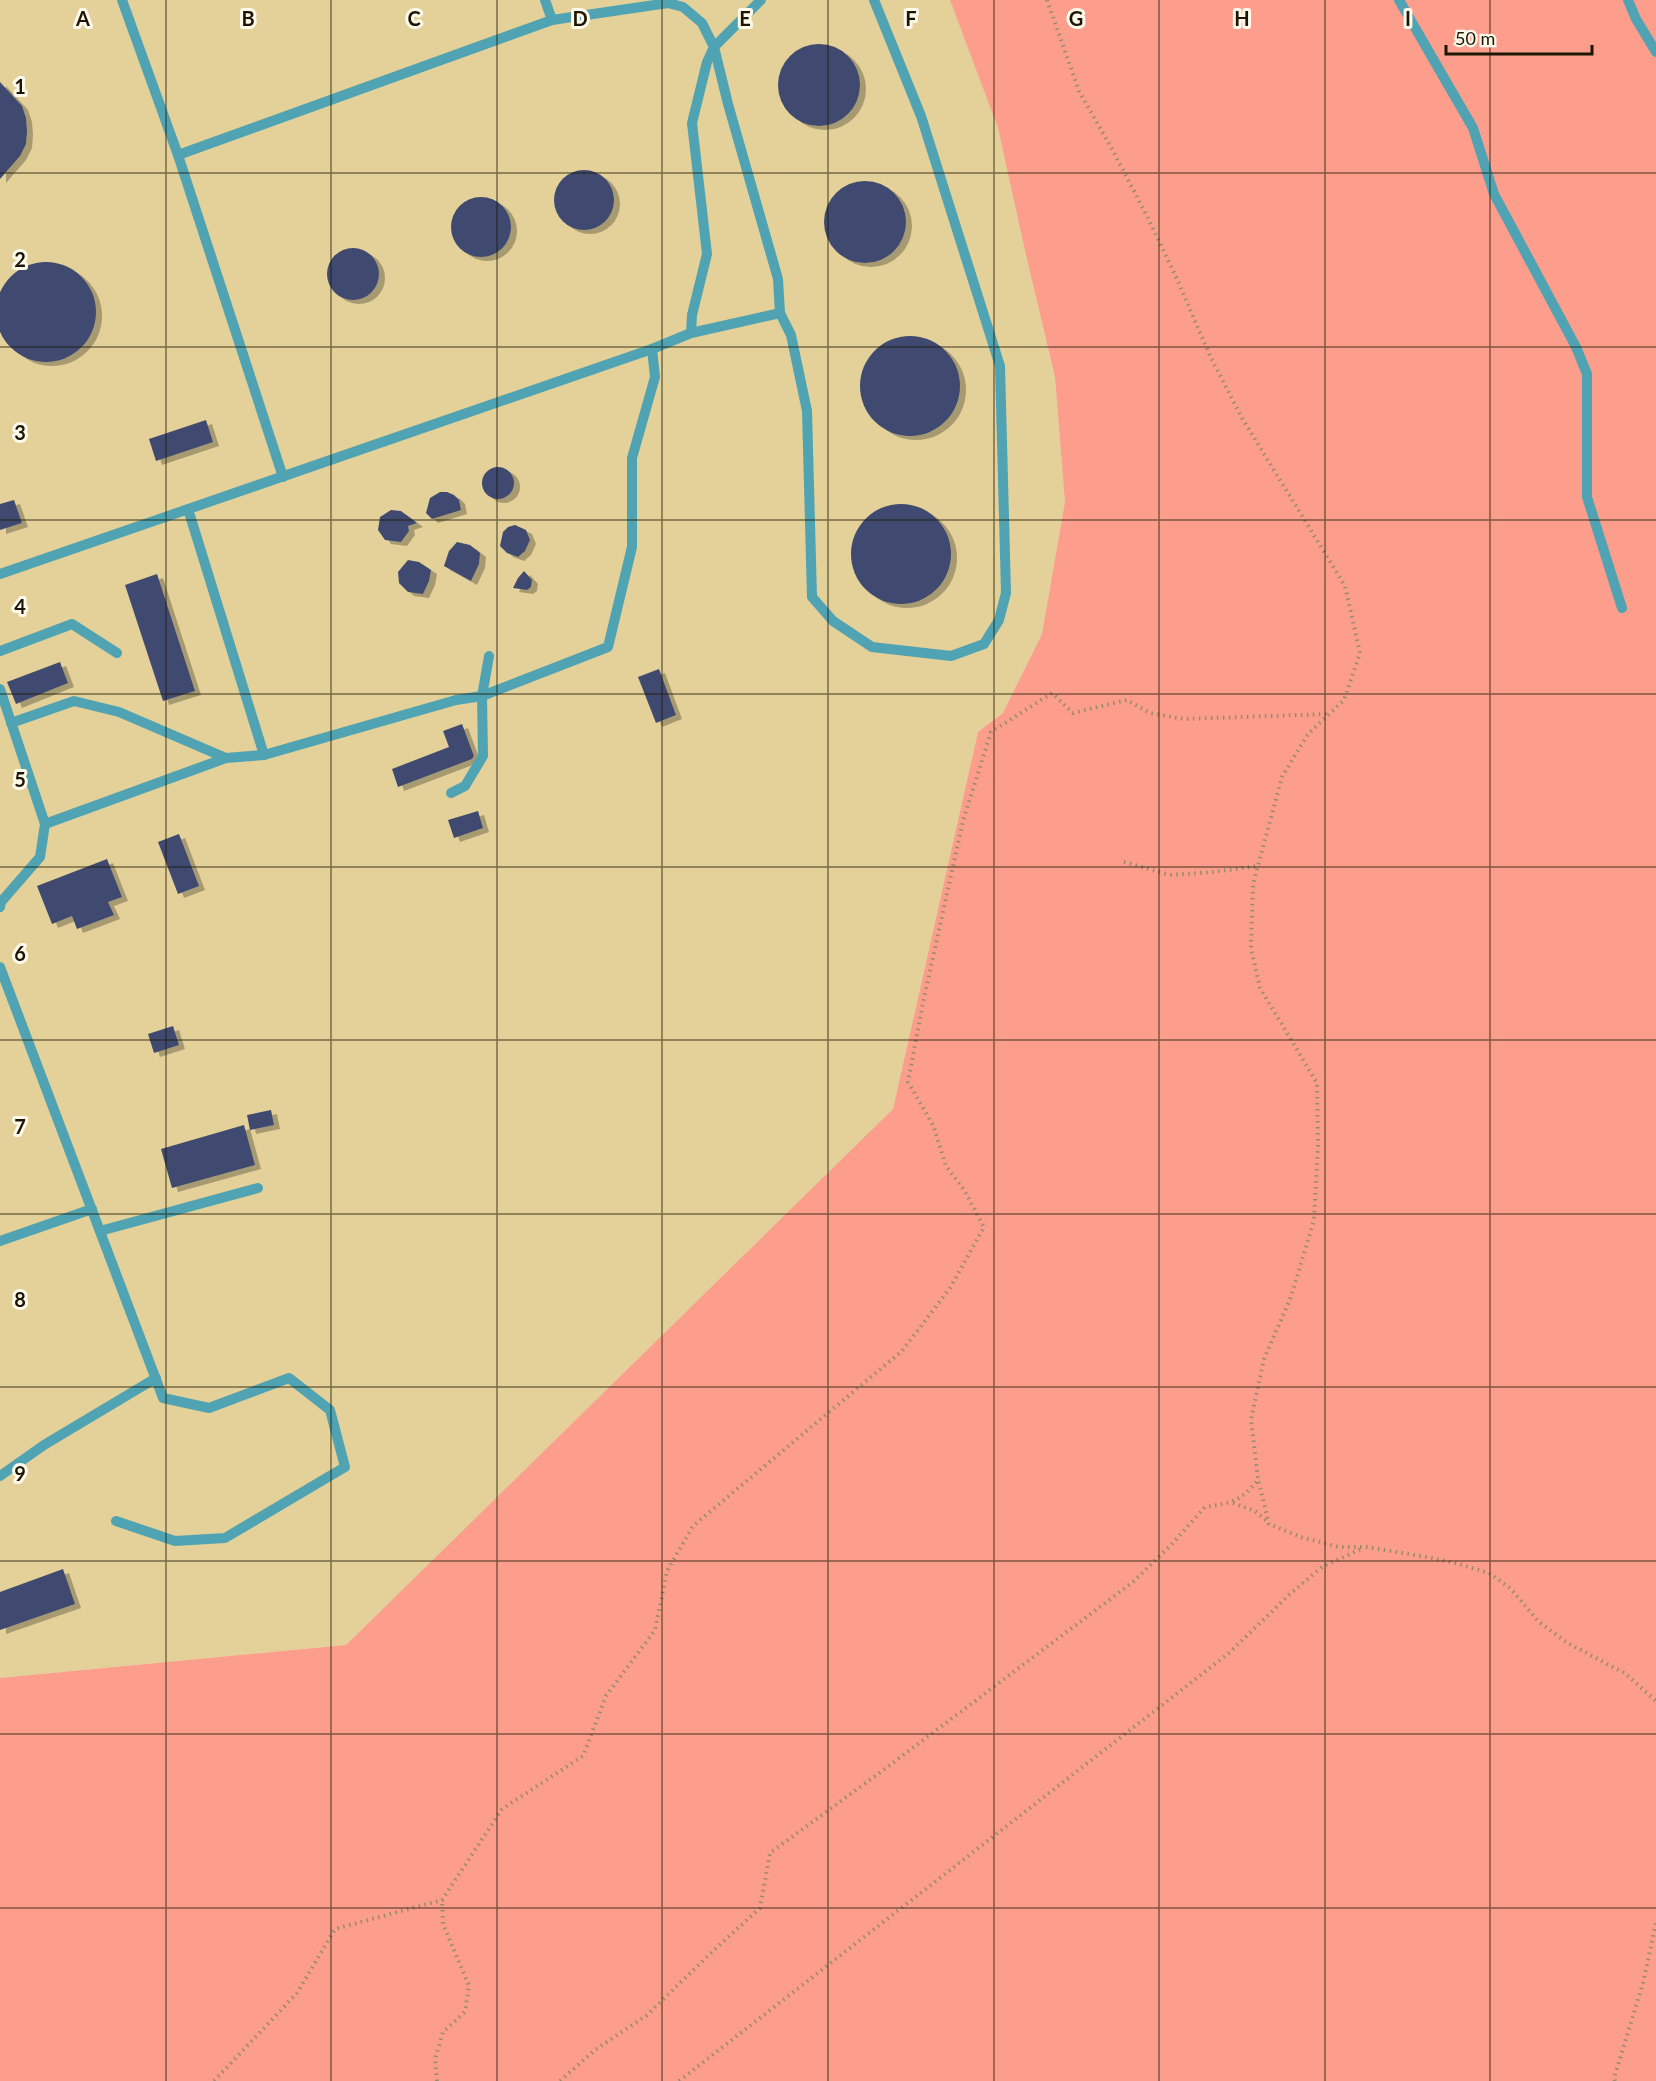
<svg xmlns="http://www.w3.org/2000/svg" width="1656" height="2081" font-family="Lato,sans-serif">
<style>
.built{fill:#e4d199}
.green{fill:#fd9e8d}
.building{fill:#3f4a70;filter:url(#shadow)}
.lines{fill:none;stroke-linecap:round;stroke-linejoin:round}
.path{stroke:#988b67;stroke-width:4;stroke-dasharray:1.5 4.5;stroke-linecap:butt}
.lane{stroke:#50a3b2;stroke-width:10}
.grid{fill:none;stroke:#1c1504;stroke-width:1.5;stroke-opacity:0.55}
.grid-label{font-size:20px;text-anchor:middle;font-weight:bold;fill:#1c1504;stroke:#fef9eb;stroke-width:6;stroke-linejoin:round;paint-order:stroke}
</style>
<defs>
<filter id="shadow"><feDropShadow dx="6" dy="4" stdDeviation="0" flood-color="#0004"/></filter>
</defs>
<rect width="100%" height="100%" fill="#e8d7a8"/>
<!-- built -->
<polygon class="built" points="0,0 950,0 998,128 1026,255 1055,377 1065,502 1042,634 1003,713 978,732 893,1109 346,1645 0,1678"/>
<!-- green -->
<polygon class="green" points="950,0 1656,0 1656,2081 0,2081 0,1678 346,1645 893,1109 978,732 1003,713 1042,634 1065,502 1055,377 1026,255 998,128"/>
<!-- building -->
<g class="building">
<circle cx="819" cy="85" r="41"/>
<polygon points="0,82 22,106 26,118 27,131 26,144 20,156 0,179"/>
<circle cx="584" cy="200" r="30"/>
<circle cx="865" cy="222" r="41"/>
<circle cx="481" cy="227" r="30"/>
<circle cx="353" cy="274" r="26"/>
<circle cx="46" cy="312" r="50"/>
<circle cx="910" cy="386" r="50"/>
<polygon points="206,420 213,442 156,461 149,439"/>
<circle cx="498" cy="483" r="16"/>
<polygon points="440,492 447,492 454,495 459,500 461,510 432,519 426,513 430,498"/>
<polygon points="14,500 22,523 0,530 0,504"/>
<circle cx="901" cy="554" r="50"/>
<polygon points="391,510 401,511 417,523 408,526 409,531 401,542 385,540 378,530 380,517"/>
<polygon points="515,525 526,530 530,540 525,551 518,557 507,553 500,546 503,532 508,527"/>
<polygon points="457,542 470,545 480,553 479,564 471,581 444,566 449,551"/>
<polygon points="408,560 419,562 431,570 429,581 423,594 408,592 399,583 398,572"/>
<polygon points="524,571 532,580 531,587 527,590 513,588 518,578"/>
<polygon points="157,574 195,691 163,701 125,585"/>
<polygon points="60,662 68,683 16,704 7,682"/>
<polygon points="659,669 676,715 656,723 638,677"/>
<polygon points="462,724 474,756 472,759 398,787 392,769 449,747 443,731"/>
<polygon points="478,811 483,828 454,838 448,820"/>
<polygon points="179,834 199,886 178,894 158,842"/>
<polygon points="107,859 122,897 108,902 114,915 77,929 72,916 52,924 37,886"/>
<polygon points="173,1026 179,1045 154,1053 148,1034"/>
<polygon points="271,1110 274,1125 250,1130 247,1115"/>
<polygon points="244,1125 255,1165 172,1188 161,1149"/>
<polygon points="63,1569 75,1604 0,1630 0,1592"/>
</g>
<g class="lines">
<!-- path -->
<g class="path">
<polyline points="1047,0 1079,91 1113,151 1148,218 1177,279 1211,358 1242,418 1345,586 1360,653 1344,700 1308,734 1282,777 1253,884 1251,948 1260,988 1317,1083 1318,1146 1314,1220 1291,1297 1264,1359 1251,1419 1258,1479 1269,1524 1301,1537 1339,1547 1366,1547 1427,1557 1459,1564 1489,1573 1510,1588 1539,1622 1566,1642 1626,1674 1656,1701"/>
<polyline points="1124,862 1170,875 1213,872 1257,866"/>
<polyline points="1233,1503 1255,1511 1269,1523"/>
<polyline points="214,2081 297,1993 335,1929 442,1900 502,1809 583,1756 606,1696 655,1630 667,1571 693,1526 902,1351 950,1288 984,1227 964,1190 946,1166 933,1125 908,1082 924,998 963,821 991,732 1052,693 1073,713 1127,700 1150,713 1184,719 1328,714"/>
<polyline points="437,2081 435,2059 443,2032 465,2012 469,1986 443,1924 442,1900"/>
<path d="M 560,2081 L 595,2050 L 647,2015 L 713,1951 L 760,1908 L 770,1853 L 882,1771 L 1133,1582 L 1172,1544 L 1205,1507 C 1231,1503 1240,1502 1258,1480"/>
<polyline points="679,2081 1229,1653 1290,1594 1322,1567 1363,1548"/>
<polyline points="1615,2081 1614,2078 1643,1983 1656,1923"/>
</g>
<!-- lane -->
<g class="lane">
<polyline points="122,0 178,155 283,477"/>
<polyline points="545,0 552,20"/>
<polyline points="1399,0 1473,128 1494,194 1576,347 1587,374 1587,497 1622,608"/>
<polyline points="1628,0 1636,19 1656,52"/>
<polyline points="178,155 552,20 668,3 683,7 702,23 714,47 728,104 778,279 780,313 791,335 807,411 812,597 833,621 872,647 951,656 984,644 999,620 1006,593 1000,366 921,116 874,0"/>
<polyline points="691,333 692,315 707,254 692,123 707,62 714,47 761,0"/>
<polyline points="188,509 264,755"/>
<polyline points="0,574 652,349 691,333 780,313"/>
<polyline points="0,651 72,624 117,653"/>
<polyline points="0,689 45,824 40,857 1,902 0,907"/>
<polyline points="11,723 74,701 119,712 226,758"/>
<polyline points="451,793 465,786 483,756 482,696 489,656"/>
<polyline points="45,824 226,758 264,755 456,700 482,696 608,647 632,547 632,458 655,377 652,349"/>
<polyline points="0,967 163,1398 209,1408 289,1378 330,1410 345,1467 225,1538 175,1541 116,1521"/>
<polyline points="100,1231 258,1188"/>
<polyline points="0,1241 92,1209"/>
<polyline points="0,1476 44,1445 156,1378"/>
</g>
</g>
<!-- grid -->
<path class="grid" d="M 166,0 L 166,2081M 331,0 L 331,2081M 497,0 L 497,2081M 662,0 L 662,2081M 828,0 L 828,2081M 994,0 L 994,2081M 1159,0 L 1159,2081M 1325,0 L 1325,2081M 1490,0 L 1490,2081M 0,173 L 1656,173M 0,347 L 1656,347M 0,520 L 1656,520M 0,694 L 1656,694M 0,867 L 1656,867M 0,1040 L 1656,1040M 0,1214 L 1656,1214M 0,1387 L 1656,1387M 0,1561 L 1656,1561M 0,1734 L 1656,1734M 0,1908 L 1656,1908"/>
<g class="grid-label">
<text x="83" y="26">A</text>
<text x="248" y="26">B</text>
<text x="414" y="26">C</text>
<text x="580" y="26">D</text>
<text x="745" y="26">E</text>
<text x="911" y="26">F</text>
<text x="1076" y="26">G</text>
<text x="1242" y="26">H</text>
<text x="1408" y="26">I</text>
<text x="20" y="94">1</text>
<text x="20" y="267">2</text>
<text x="20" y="440">3</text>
<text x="20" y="614">4</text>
<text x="20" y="787">5</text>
<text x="20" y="961">6</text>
<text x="20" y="1134">7</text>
<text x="20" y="1307">8</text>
<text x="20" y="1481">9</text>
</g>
<!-- scale -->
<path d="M1446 45v9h146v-9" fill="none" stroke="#1c1504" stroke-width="3"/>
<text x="1455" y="45" font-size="18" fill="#1c1504" stroke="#fef9eb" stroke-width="4.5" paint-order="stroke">50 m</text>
</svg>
